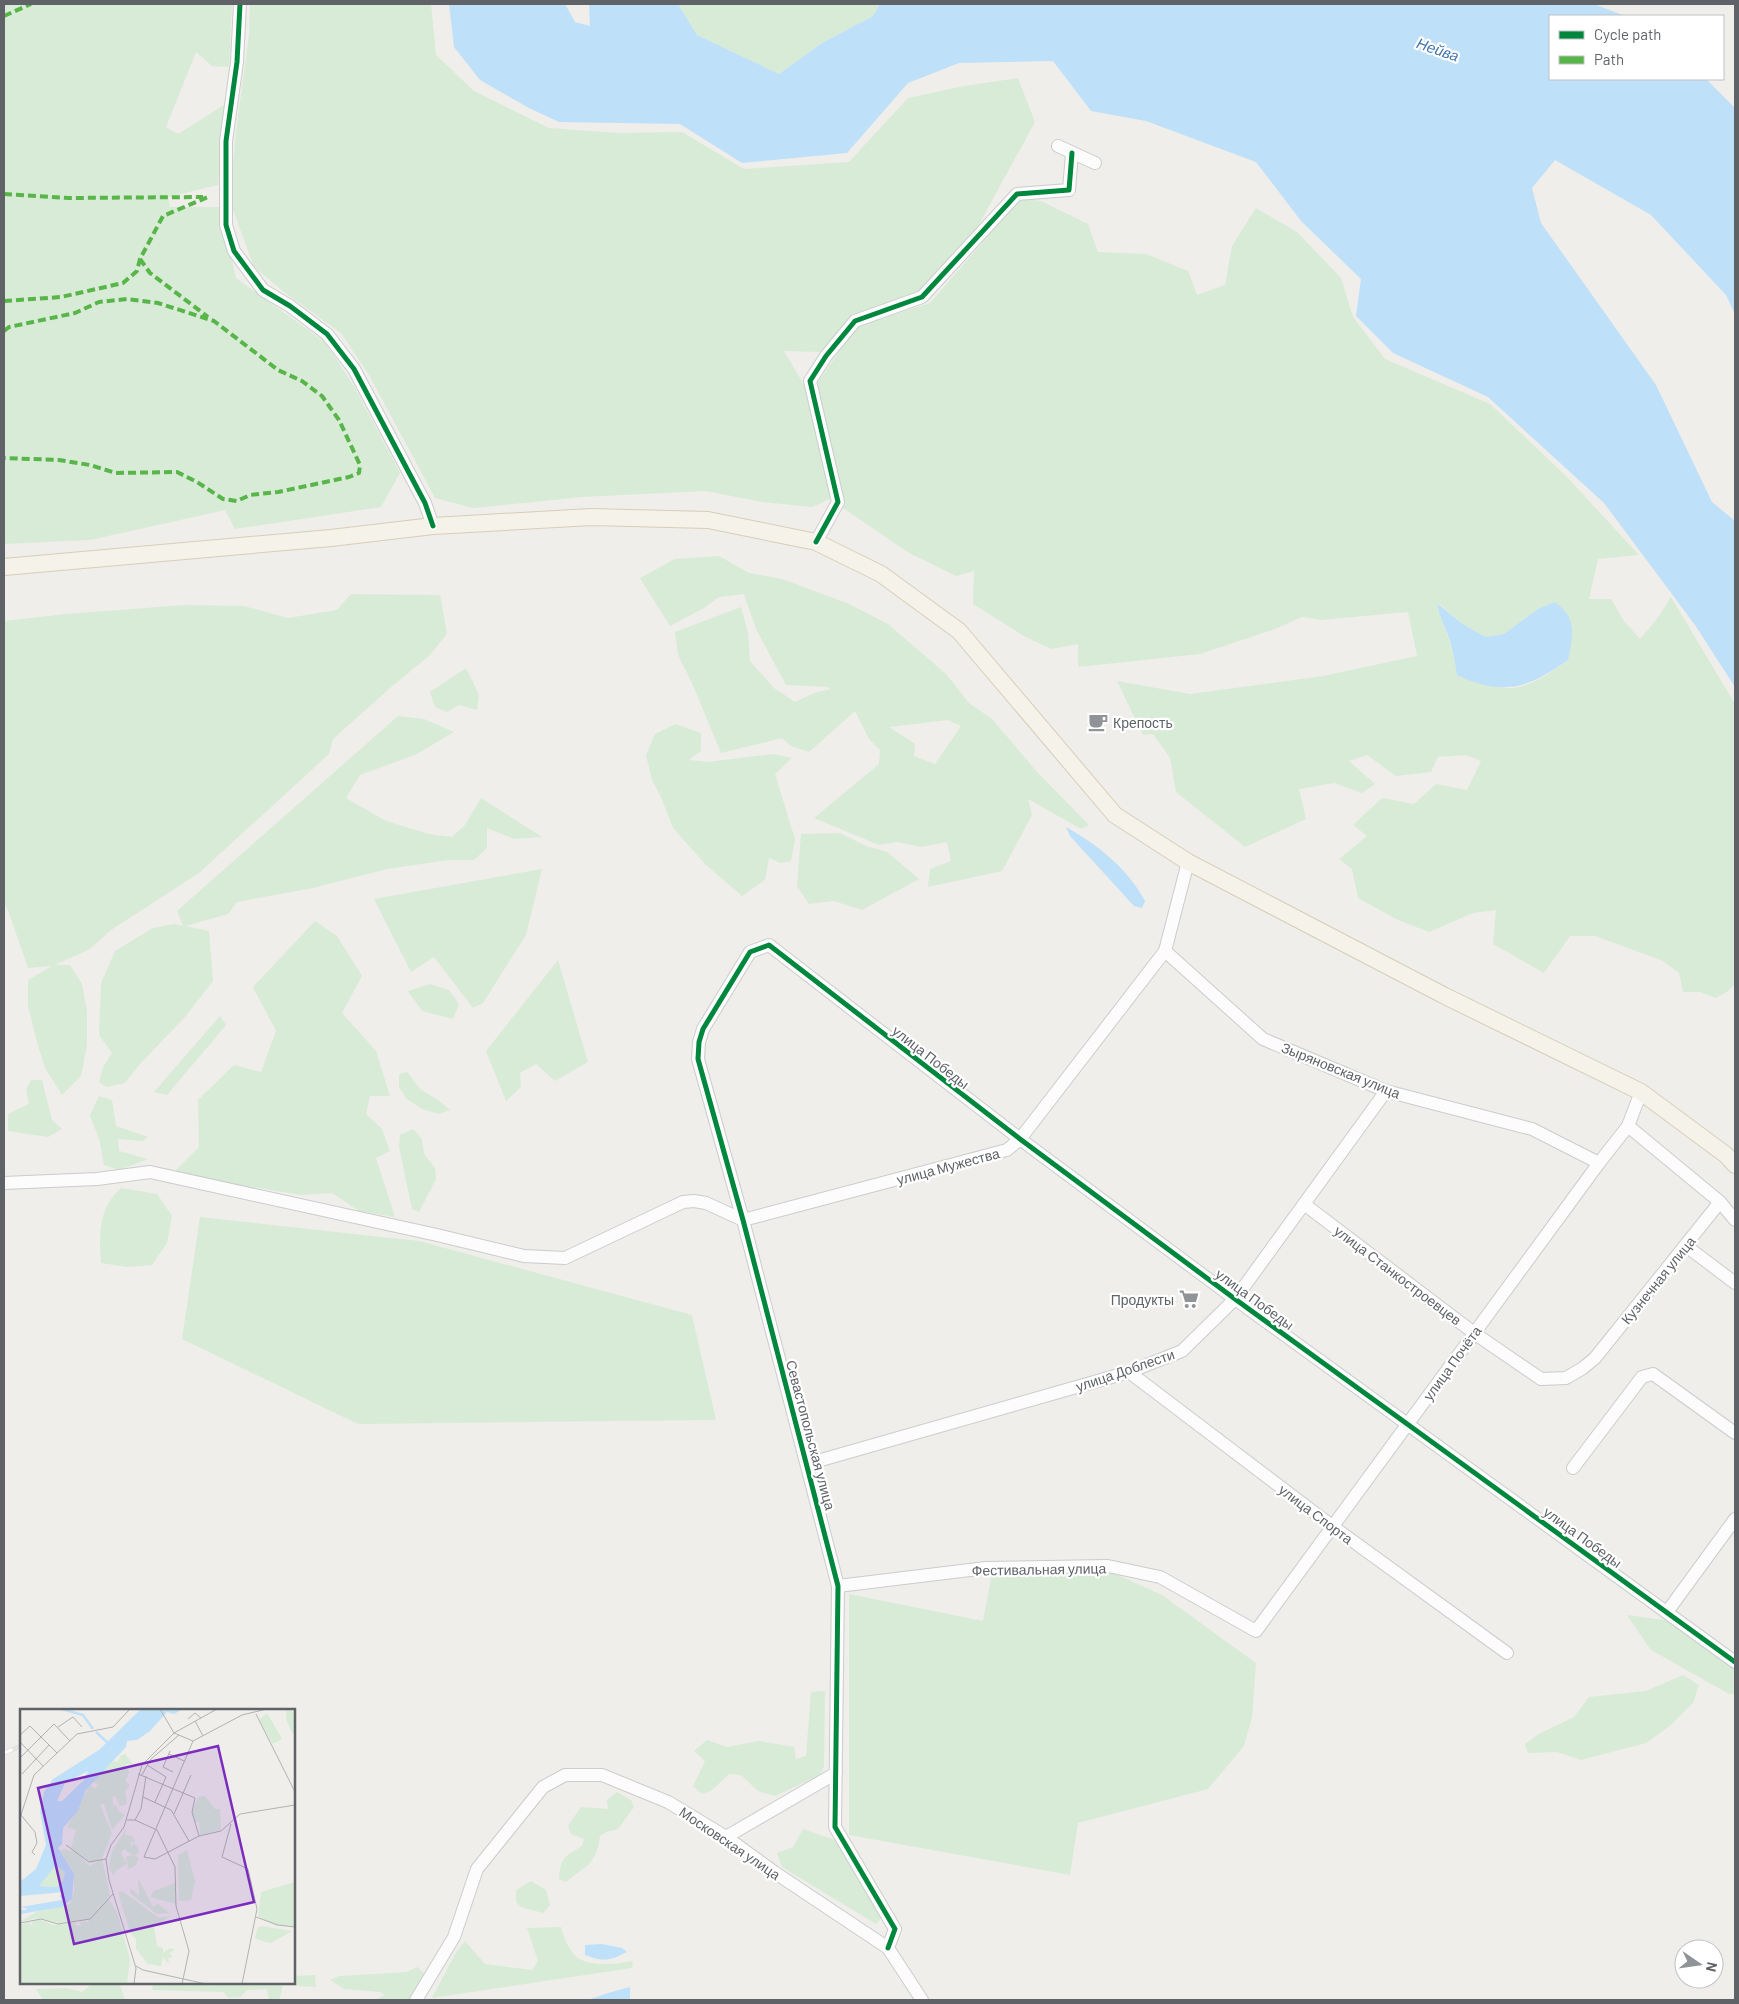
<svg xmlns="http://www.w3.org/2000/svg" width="1739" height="2004" font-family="Barlow,sans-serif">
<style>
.green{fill:#d8ebd6;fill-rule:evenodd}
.water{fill:#bfe0f9}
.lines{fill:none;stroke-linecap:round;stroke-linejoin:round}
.minor-casing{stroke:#cbcccc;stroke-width:14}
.major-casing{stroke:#d7ceb8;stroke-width:18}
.minor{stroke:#fdfcfc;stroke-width:12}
.major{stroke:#f4f2e9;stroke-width:16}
.rail-casing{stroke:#e4e4e4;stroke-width:5}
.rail{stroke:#fff;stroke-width:3;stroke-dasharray:9;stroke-linecap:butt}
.quiet{stroke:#58b549;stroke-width:4;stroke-dasharray:8 4;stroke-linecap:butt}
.cycleway-casing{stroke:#fff;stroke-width:8}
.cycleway{stroke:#00873e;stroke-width:5}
.labels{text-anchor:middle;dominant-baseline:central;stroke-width:4.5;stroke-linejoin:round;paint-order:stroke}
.poi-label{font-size:14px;fill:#5f6368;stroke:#fff;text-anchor:start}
.street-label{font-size:14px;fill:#5f6368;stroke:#fff}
.water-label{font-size:15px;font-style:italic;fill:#4174aa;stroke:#fff}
.inset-river{fill:none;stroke:#bfe0f9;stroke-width:2.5}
.inset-road{fill:none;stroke:#b1b2b2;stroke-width:1}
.view{fill:#7b2cbf;fill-opacity:0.15;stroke:#7b2cbf;stroke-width:2.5}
.inset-edge{fill:none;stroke:#5f6368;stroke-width:2.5}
</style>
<rect width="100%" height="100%" fill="#efeeea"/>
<!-- green -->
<g class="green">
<polygon points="4,4 232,4 229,67 212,66 196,52 166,127 178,134 224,105 218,185 168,197 170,207 220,207 236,278 325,342 354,386 400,473 381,507 235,529 225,510 90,540 4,544"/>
<polygon points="250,4 431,4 436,55 474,91 549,128 618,133 682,132 744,169 849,162 908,98 964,86 1018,78 1035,122 971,239 920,291 853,315 821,352 784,351 804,385 832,498 812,507 762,502 706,491 582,497 473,508 435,498 369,375 341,333 284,292 254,267 233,210 232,176 236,131 249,35"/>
<polygon points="678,4 880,4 873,16 822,43 779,74 697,35"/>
<path d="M 1021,198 L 1041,201 L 1088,224 L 1098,252 L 1146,254 L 1188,271 L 1197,295 L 1225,285 L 1232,246 L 1256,208 L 1297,232 L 1341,278 L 1353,317 L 1385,359 L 1490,404 L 1566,476 L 1639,555 L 1598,559 L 1589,599 L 1611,599 L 1624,621 L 1640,639 L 1657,619 L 1671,597 L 1735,704 L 1735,984 L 1728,991 L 1716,998 L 1700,992 L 1683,992 L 1679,973 L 1663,961 L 1595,936 L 1570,936 L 1544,973 L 1493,944 L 1496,910 L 1473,913 L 1429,932 L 1398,920 L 1358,898 L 1352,869 L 1339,859 L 1367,836 L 1353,825 L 1382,798 L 1414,804 L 1436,784 L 1467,790 L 1481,761 L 1466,755 L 1438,757 L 1431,772 L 1396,776 L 1367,755 L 1349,761 L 1375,784 L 1362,793 L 1334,783 L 1299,789 L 1306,819 L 1245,847 L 1176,792 L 1170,758 L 1153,734 L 1143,735 L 1117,681 L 1190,694 L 1323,676 L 1417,656 L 1408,612 L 1321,620 L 1302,617 L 1275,629 L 1200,654 L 1078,667 L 1078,644 L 1051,649 L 1024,636 L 973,604 L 974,571 L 956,576 L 909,553 L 843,508 L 816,385 L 857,326 L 930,303 ZM 1554,602 L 1568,660 C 1551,672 1528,690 1506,688 C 1490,687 1472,679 1457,675 C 1455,664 1453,653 1450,643 C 1447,630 1437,617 1439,604 L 1464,625 L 1486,637 L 1504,634 L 1538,609 Z"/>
<path d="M 719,556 L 749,573 L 782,579 L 849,604 L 888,624 L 946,674 L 969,703 L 992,719 L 1038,773 L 1089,825 L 1081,829 L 1028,799 L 1032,815 L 1002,871 L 928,887 L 930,869 L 951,861 L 947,842 L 921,847 L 897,842 L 879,845 L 814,818 L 879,764 L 880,750 L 869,739 L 855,711 L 809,752 L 791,746 L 782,738 L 721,753 L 692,683 L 678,655 L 675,632 L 741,607 L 748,633 L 750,661 L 774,688 L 795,702 L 814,693 L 831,689 L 828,687 L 786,685 L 756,629 L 744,594 L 719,597 L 704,608 L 670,626 L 640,578 L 675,559 ZM 948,720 L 961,726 L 935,764 L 914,756 L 915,744 L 889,727 Z"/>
<polygon points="351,594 440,595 447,634 429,656 390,688 333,739 329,754 199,873 111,930 90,949 55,965 70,965 82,984 87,1011 87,1045 81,1076 62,1095 45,1068 37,1042 28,1006 28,980 52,966 28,968 8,910 4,903 4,621 66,614 185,605 244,606 288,618 337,610"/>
<polygon points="466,668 479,695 477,710 459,705 447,712 435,707 430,692"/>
<polygon points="398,716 424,719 454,732 417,754 360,775 346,798 386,821 429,834 452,837 465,825 481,798 542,837 514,839 487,828 487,848 474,860 448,860 387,869 313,888 237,902 228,914 185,926 209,931 213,981 185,1017 140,1064 125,1083 106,1087 99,1082 103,1067 112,1053 99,1035 101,983 115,951 153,928 174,924 183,926 177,911"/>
<polygon points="675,724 701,733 701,751 689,760 708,762 773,754 792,758 775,774 795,839 791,861 780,863 769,858 765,880 742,896 705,864 673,828 661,797 652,780 646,755 655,734"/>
<polygon points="840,833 866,846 887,852 919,879 862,910 834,901 809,904 797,886 801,834"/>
<polygon points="542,869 526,935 483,1003 473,1008 434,957 411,972 374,899"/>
<polygon points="315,921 337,936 362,976 342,1013 376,1051 390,1096 370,1096 366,1114 382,1129 390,1151 376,1158 395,1217 359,1211 332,1193 301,1195 173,1173 199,1147 198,1100 234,1065 261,1072 276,1031 253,987"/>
<polygon points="558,960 588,1062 555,1081 536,1064 520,1073 521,1087 506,1101 486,1051"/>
<polygon points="430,984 449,990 459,1004 453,1019 422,1011 408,991"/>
<polygon points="220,1016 226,1025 167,1095 154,1092"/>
<polygon points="407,1072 420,1089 438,1100 450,1110 439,1114 422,1109 407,1099 399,1087 399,1074"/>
<polygon points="31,1080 42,1080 52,1120 62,1129 48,1137 8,1131 8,1114 29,1104 26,1090"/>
<polygon points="99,1096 112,1100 116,1126 148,1137 143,1141 118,1139 119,1151 148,1159 119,1170 104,1165 100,1142 90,1115"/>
<polygon points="413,1129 422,1139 424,1154 435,1168 436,1179 419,1212 412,1209 399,1147 400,1135"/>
<path d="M 121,1188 L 157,1194 L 172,1216 L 167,1243 L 152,1265 L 128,1267 L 101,1263 C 99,1234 98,1209 121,1188 Z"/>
<polygon points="200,1217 419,1241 692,1315 716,1420 358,1424 182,1339"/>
<polygon points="1111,1572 1162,1595 1256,1663 1252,1717 1244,1746 1208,1789 1078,1823 1070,1875 849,1835 849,1594 983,1621 992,1574"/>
<polygon points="1627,1615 1671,1621 1735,1668 1735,1694 1729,1694 1651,1650"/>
<polygon points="1683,1675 1699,1685 1693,1703 1671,1725 1646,1743 1581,1760 1557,1752 1528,1753 1525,1744 1539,1734 1574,1717 1589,1697 1646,1691"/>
<polygon points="825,1691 824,1766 820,1775 775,1796 758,1791 741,1775 729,1774 711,1791 702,1794 693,1786 705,1761 694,1751 707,1740 727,1747 759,1741 794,1747 796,1759 806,1756 811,1692"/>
<path d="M 617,1792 L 631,1800 L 634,1807 L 618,1829 L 606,1832 L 600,1836 C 596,1866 586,1865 566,1882 L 559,1879 C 560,1858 565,1856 582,1846 L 584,1839 L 571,1834 L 568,1826 L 581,1807 L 608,1809 L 607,1800 Z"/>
<polygon points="803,1829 835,1840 881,1918 876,1924 782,1867 777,1853 793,1847"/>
<polygon points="531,1881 546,1890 550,1905 543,1913 521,1907 516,1902 516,1890"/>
<path d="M 561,1927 C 564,1937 568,1951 578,1958 C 590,1967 619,1964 633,1961 L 632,1968 L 432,1998 L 455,1954 L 465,1941 L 485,1964 L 532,1970 L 538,1961 L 527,1928 Z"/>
<polygon points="417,1967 427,1976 408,2000 375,2000 385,1995 380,1992 344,1989 330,1980 339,1976 407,1972"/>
<polygon points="315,1975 316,1987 283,1985 279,2000 269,2000 267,1989 247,1990 240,1997 228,1998 224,1992 152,1990 154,1983 294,1983 294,1976"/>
<polygon points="93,1983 119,1983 125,2000 43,2000 36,1989 67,1988 82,1992"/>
</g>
<!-- water -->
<g class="water">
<polygon points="449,4 565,4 575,22 590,26 589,4 678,4 697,35 779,74 822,43 873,16 880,4 1594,4 1625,16 1550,16 1550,79 1706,79 1735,108 1735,314 1726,295 1651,215 1555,160 1532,188 1541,223 1656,385 1712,502 1735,521 1735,687 1695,625 1604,503 1488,397 1393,353 1356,316 1361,279 1301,221 1256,162 1146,121 1091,111 1053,61 959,63 908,83 847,153 742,163 680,124 559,122 529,108 480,80 454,47"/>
<path d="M 1554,602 C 1578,617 1573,635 1568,660 C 1528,688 1504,697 1457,675 C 1455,664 1453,652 1450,641 C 1446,628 1438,617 1438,604 L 1464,625 L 1486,637 L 1504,634 L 1538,609 Z"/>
<path d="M 1066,827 C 1098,845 1127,868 1145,901 L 1142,908 L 1134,906 L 1070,836 Z"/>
<path d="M 602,1944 L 622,1948 L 627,1952 C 609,1961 604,1962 585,1955 L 585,1945 Z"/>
<polygon points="630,1987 630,2000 588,2000 608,1993"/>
</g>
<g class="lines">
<defs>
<g id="minor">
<polyline points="240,4 237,62 226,141 226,225 234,251 263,290 290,306 327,334 354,369 425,503 433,526"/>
<polyline points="1058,146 1095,163"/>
<polyline points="816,542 838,502 810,381 826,356 855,321 922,297 1017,194 1069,190 1072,153"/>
<polyline points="1165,951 1263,1039 1386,1091 1532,1129 1599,1163"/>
<polyline points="1628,1126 1720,1202 1735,1220"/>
<polyline points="4,1183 97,1179 150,1172 437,1235 524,1256 565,1258 683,1202 694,1201 706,1203 743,1220 1007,1150 1020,1139 1165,951 1188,862"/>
<polyline points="1304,1204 1474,1333 1541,1379 1566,1378 1583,1368 1595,1358 1720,1202"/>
<polyline points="1686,1246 1735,1283"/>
<polyline points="1129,1372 1332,1526 1507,1653"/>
<polyline points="807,1464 1129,1372 1182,1351 1235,1299 1386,1091"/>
<polyline points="1573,1468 1642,1377 1653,1374 1735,1433"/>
<polyline points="838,1586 986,1568 1108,1566 1160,1577 1256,1631 1599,1163 1628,1126 1641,1092"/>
<polyline points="1667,1612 1735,1519"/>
<polyline points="726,1837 836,1773"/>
<polyline points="888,1948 895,1929 835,1827 838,1586 743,1220 698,1059 699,1042 703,1029 750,952 769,945 1020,1139 1235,1299 1735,1662"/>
<polyline points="416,2000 454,1937 477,1869 543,1787 565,1775 602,1775 668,1802 726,1837 774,1872 888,1948 922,2000"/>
</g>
<polyline id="major" points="4,567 331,538 433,526 591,517 708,520 816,542 881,574 959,631 1115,815 1188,862 1445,996 1641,1092 1726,1155 1735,1165"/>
</defs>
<!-- minor casing -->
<use href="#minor" class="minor-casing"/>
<!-- major casing -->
<use href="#major" class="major-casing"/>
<!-- minor -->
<use href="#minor" class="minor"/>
<!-- major -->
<use href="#major" class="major"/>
<defs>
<polyline id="rail" points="4,1753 21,1746"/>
</defs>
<!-- rail casing -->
<use href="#rail" class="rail-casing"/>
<!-- rail -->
<use href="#rail" class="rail"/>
<!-- quiet -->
<g class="quiet">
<polyline points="4,16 31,4"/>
<polyline points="4,194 69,198 203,197"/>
<polyline points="140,259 150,273 208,317"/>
<polyline points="4,301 61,297 123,283 137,271 140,259 163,216 208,197"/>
<polyline points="4,331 9,327 75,313 99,302 127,299 158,303 214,321 278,370 302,381 322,396 339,420 360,465 359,473 349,477 278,492 250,495 237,501 223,499 197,482 177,472 116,473 90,465 59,460 4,458"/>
</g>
<defs>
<g id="cycleway">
<polyline points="240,4 237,62 226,141 226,225 234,251 263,290 290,306 327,334 354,369 425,503 433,526"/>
<polyline points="816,542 838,502 810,381 826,356 855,321 922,297 1017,194 1069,190 1072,153"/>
<polyline points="888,1948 895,1929 835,1827 838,1586 743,1220 698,1059 699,1042 703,1029 750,952 769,945 1020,1139 1235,1299 1735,1662"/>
</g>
</defs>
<!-- cycleway casing -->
<use href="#cycleway" class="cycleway-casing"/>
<!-- cycleway -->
<use href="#cycleway" class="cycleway"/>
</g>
<!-- icons -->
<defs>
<symbol id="cafe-bare" viewBox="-9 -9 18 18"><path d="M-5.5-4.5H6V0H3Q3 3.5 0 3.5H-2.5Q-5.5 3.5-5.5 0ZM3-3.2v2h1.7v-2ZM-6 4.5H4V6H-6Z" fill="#919496" stroke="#fff" stroke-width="2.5" paint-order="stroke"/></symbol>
<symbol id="supermarket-bare" viewBox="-9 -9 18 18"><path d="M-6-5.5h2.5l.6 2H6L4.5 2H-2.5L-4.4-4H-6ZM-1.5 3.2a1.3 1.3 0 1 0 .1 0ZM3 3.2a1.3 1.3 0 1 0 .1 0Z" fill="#919496" stroke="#fff" stroke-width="2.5" paint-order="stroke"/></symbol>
</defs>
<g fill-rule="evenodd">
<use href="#cafe-bare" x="1084" y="708" width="28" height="28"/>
<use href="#supermarket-bare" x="1175" y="1285" width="28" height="28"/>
</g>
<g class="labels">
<!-- poi labels -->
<g class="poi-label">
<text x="1113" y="722">Крепость</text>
<text x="1174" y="1299" text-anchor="end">Продукты</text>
</g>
<!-- street labels -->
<g class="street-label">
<text transform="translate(931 1057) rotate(38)">улица Победы</text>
<text transform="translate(1341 1070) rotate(22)">Зыряновская улица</text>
<text transform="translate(948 1166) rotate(-15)">улица Мужества</text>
<text transform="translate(1398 1275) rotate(37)">улица Станкостроевцев</text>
<text transform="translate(1658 1280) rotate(-51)">Кузнечная улица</text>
<text transform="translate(1255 1299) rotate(36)">улица Победы</text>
<text transform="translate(1452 1363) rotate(-54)">улица Почёта</text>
<text transform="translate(1125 1370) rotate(-19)">улица Доблести</text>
<text transform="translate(811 1435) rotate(75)">Севастопольская улица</text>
<text transform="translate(1316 1514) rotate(37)">улица Спорта</text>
<text transform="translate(1583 1537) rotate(36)">улица Победы</text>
<text transform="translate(1039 1569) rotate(-1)">Фестивальная улица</text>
<text transform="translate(730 1843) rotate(34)">Московская улица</text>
</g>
<!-- water labels -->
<g class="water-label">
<text transform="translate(1438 49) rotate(19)">Нейва</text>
</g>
</g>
<!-- overview -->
<g transform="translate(20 1709)">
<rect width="275" height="275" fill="#efeeea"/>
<path d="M 267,0 L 273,3 L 275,0 L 275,23 L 272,24 L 266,10 ZM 247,4 L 262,30 L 253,35 L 239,11 ZM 105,45 L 113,55 L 105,55 L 109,63 L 105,72 L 110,76 L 105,82 L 107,95 L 100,97 L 95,87 L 92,88 L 94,98 L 96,95 L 98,102 L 105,106 L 92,121 L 84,95 L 80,96 L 92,124 L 82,149 L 72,154 L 51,139 L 56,121 L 47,118 L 70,76 L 75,80 L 78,75 L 73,73 L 93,52 L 97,53 L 100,48 L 104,54 L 100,47 ZM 185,87 L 195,100 L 200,100 L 201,121 L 180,126 L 179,113 L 175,113 L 172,103 L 178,88 ZM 106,120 L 105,126 L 112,127 L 115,133 L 110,133 L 112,138 L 114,134 L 118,139 L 119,144 L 115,146 L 119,150 L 115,157 L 107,161 L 108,157 L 106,148 L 113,146 L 104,140 L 101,144 L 107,155 L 97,161 L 92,156 L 97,161 L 93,166 L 89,159 L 92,142 ZM 44,140 L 56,143 L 70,157 L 82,150 L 90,186 L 68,210 L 39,214 L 17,209 L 0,213 L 16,203 L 50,195 L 54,183 L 54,165 L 40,142 ZM 167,141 L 175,173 L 171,191 L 159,192 L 158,146 ZM 36,156 L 45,163 L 43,172 L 37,178 L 18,177 ZM 118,169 L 133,198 L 138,195 L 149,204 L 137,205 L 110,184 L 111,179 L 119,187 ZM 275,173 L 275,217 L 256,217 L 238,207 L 241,183 ZM 155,174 L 156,195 L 130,188 L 134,182 ZM 102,182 L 139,209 L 151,207 L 134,217 L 137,237 L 143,239 L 143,244 L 150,239 L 155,241 L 149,244 L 153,248 L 148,249 L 149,255 L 143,248 L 141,257 L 128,255 L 116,240 L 116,230 L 111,225 L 100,191 L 99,183 ZM 88,189 L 97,203 L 110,250 L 107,275 L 0,275 L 0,216 L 9,213 L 13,219 L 11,212 L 18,210 L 33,216 L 56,213 L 55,216 L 62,217 L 59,213 L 66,212 L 69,216 L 68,211 ZM 238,218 L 241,217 L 272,222 L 251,234 L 245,233 L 235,229 Z" fill="#d8ebd6"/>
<path d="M 121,0 L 163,0 L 154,5 L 147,3 L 130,22 L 117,31 L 107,32 L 106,38 L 66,81 L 57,103 L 43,119 L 42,135 L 38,139 L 54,165 L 52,190 L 42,198 L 0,205 L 0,202 L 8,200 L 1,198 L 42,191 L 40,187 L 44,183 L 0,187 L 0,173 L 16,160 L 26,136 L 20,102 L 24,83 L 33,70 L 79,41 ZM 68,62 L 64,71 L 42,92 L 37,92 L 45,74 ZM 36,156 L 45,163 L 43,172 L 37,178 L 19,177 Z" fill="#bfe0f9" fill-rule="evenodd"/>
<path class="inset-river" d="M 42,0 L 63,6 L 73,20M 76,23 L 88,34"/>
<path class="inset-road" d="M 140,0 L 154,24M 236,5 L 275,83M 168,10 L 175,4 L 181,9M 175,12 L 183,27M 38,18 L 53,8 L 62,18M 154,24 L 197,0M 154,24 L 173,32 L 222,6 L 247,0M 0,26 L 10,17 L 37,44M 173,32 L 124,148 L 135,150 L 179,127 L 201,122 L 220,105 L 275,96M 0,33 L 23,57M 150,42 L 143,58 L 153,63M 149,45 L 164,52M 0,49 L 34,15 L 50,32M 127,56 L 146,68 L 135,93M 2,65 L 29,36M 118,65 L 175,89 L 172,103 L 179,127M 122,66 L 130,51 L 159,26M 123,88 L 151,101 L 169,132M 154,105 L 171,66M 1,106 L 15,123 L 17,134 L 12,143 L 15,146M 0,109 L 14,66 L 57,25 L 93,18 L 110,0M 107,111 L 115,111 L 137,121 L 155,158 L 156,197 L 169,242 L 162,275M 115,111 L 121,100 L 126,67M 211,115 L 202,148 L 228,160 L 237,200 L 222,275M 46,136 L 69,153 L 86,150M 236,208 L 258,216 L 275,218M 0,214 L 21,210 L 38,215 L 70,210 L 93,185M 116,257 L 123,261 L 186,275M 114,275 L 116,259 L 89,171 L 86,150 L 91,136 L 104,118 L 122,56 L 154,24"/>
<path class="view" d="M 198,37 L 234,193 L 54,235 L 18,79 Z"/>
<rect width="275" height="275" class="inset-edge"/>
</g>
<!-- border -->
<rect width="1739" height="2004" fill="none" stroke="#5f6368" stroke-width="10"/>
<!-- legend -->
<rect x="1549" y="15" width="175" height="65" fill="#ffffff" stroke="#bfc1c3"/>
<rect x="1559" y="31" width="25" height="8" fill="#00873e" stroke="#bfc1c3"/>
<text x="1594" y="40" font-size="15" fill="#5f6368">Cycle path</text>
<rect x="1559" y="56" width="25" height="8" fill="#58b549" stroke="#bfc1c3"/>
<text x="1594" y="65" font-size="15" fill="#5f6368">Path</text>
<!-- north arrow -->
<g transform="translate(1699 1964) rotate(103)"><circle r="24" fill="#ffffff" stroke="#bfc1c3"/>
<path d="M0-4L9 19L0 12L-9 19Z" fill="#919496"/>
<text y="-8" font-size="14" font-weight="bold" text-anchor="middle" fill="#5f6368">N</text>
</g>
</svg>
